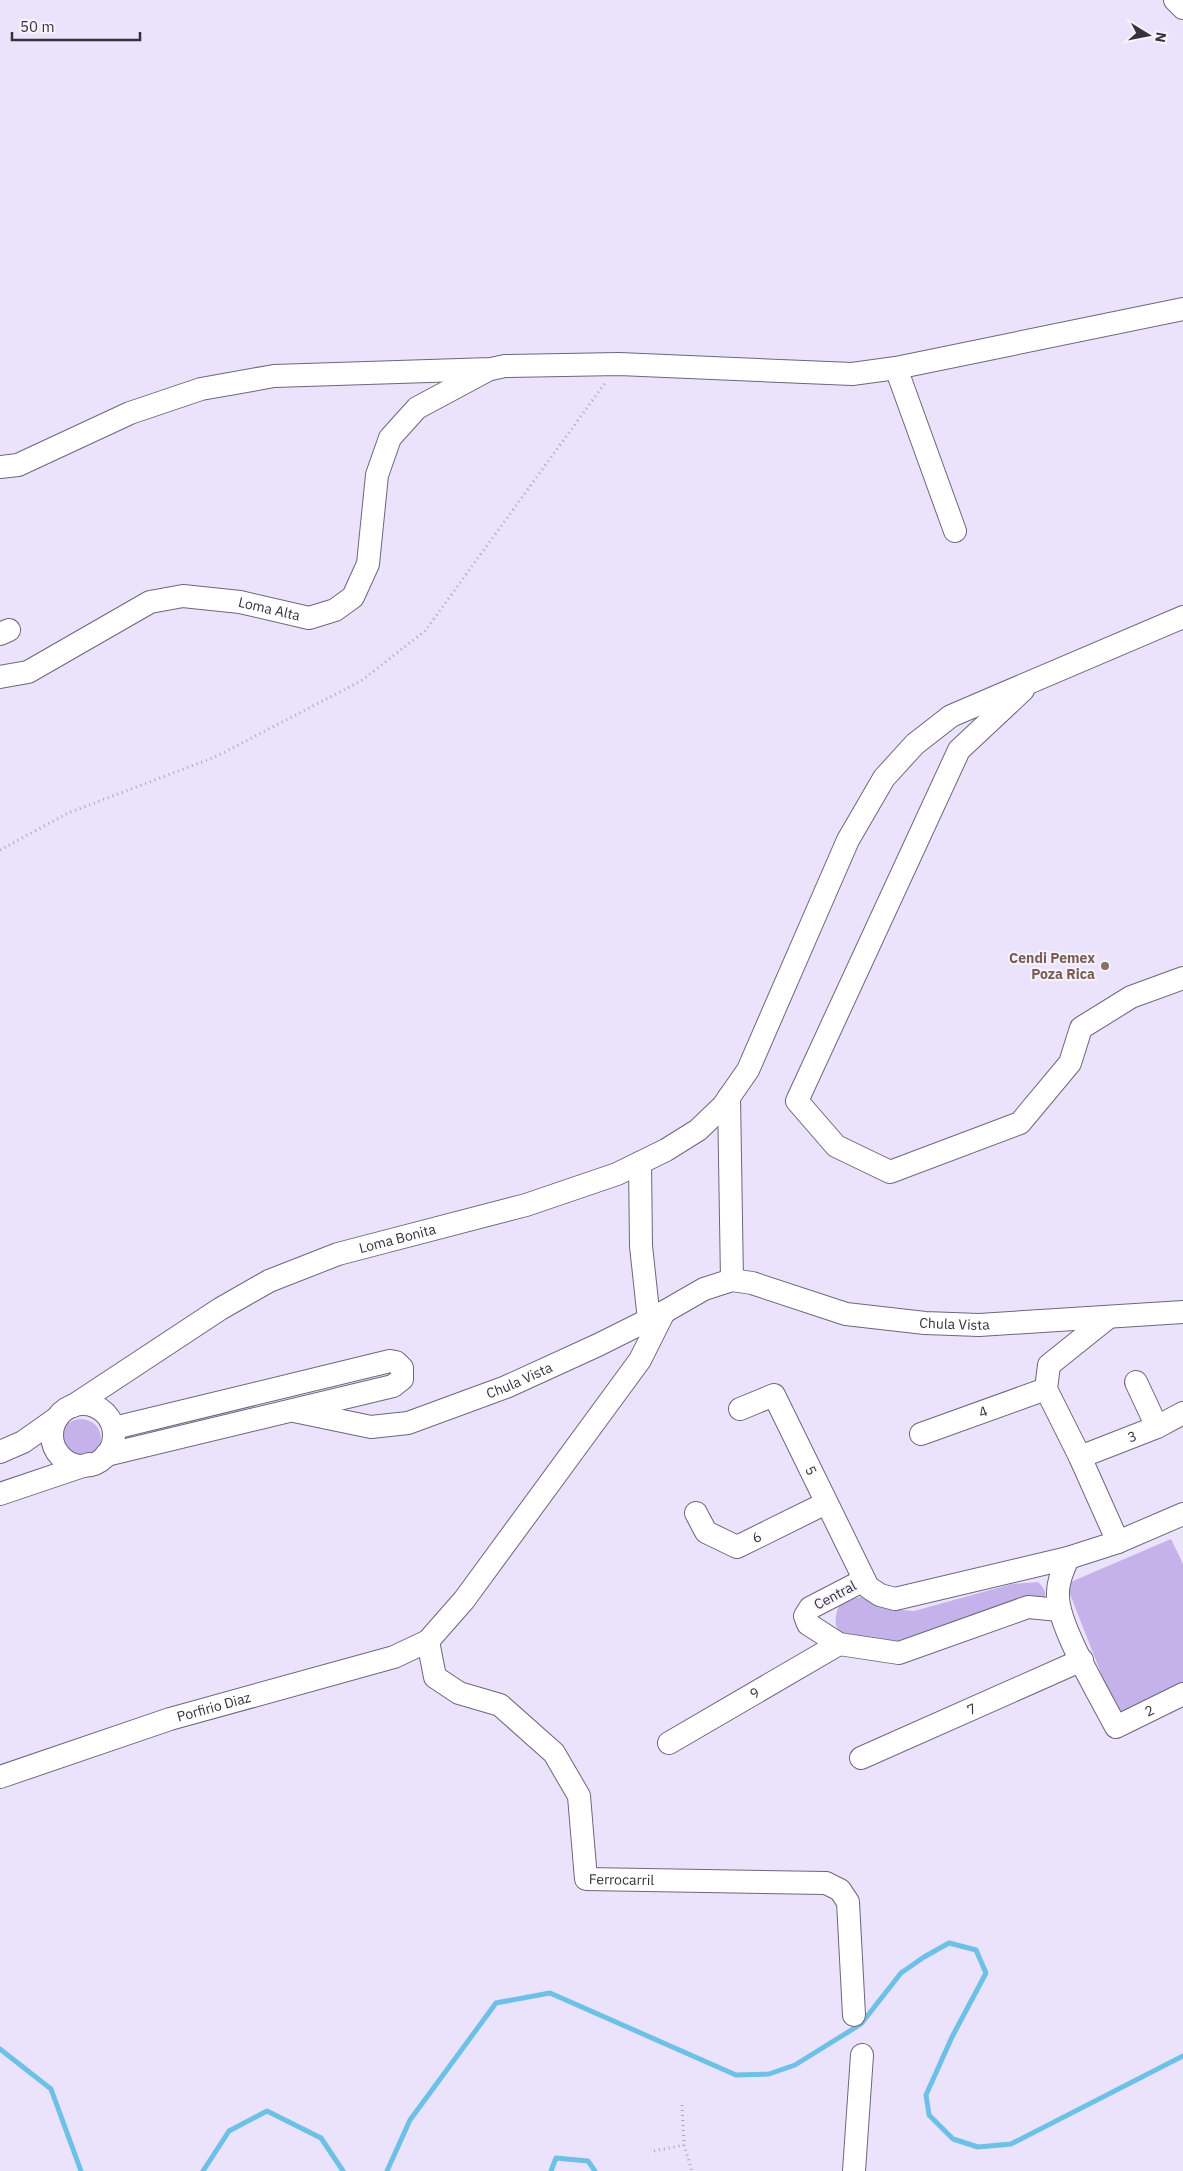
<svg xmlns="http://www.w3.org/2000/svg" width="1183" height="2171" font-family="'IBM Plex Sans',sans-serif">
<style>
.green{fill:#c5b2ea}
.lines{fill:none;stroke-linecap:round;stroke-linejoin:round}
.stream{stroke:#6dc1e7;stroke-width:5}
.minor-casing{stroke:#6d667c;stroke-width:24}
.path{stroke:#ada6ba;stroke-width:3;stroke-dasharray:1 4;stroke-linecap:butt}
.minor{stroke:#fff;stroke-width:22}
.education-dot{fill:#8d6e63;stroke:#f6f3fd;stroke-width:2}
.labels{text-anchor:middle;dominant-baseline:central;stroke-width:4;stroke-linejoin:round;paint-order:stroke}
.street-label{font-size:14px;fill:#35323c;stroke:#f6f3fd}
.education-label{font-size:14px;font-weight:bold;fill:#785e54;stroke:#f6f3fd;text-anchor:end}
</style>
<rect width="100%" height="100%" fill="#ebe3fc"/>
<!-- green -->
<g class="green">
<circle cx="81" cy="1439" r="20"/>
<polygon points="1171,1539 1183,1564 1183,1684 1117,1714 1066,1584"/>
<path d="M 1038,1582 C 1044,1588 1048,1593 1043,1602 L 997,1610 L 897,1641 L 877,1644 L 840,1634 C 833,1623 835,1613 841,1602 L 861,1597 L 891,1609 L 914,1611 L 1012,1584 Z"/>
</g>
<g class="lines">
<!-- stream -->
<g class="stream">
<polyline points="0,2049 51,2089 81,2171"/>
<polyline points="203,2171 229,2131 267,2111 321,2138 343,2171"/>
<polyline points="387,2171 410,2120 496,2003 550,1993 736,2075 769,2074 795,2065 861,2024 901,1973 924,1957 949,1943 976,1950 986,1973 952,2037 926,2095 929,2115 953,2139 978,2147 1011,2144 1183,2056"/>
<polyline points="551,2171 556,2158 588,2161 595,2171"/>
</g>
<defs>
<g id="minor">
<polyline points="1175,0 1183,8"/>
<polyline points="896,368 955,531"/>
<polyline points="0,467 18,465 130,413 201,389 274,376 491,369 505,366 619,364 852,374 896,368 1183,309"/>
<polyline points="0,634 9,630"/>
<path id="s1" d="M 0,677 L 28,672 L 150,602 L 183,596 L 240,602 L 309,618 L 335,610 L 353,597 L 368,564 L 377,475 L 390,438 L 417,408 L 486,371"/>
<polyline points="1023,690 959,750 797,1101 836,1146 890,1172 1020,1123 1070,1063 1081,1028 1131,997 1183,978"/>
<polyline points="729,1097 732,1280"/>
<polyline points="640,1163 641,1246 649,1320"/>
<polyline points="1109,1317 1049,1365 1046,1389 1080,1457 1118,1542"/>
<polyline points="1136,1382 1157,1427"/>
<circle cx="83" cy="1435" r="31"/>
<path id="s2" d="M 73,1406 L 220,1309 L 269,1281 L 338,1254 L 526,1205 L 617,1174 L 666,1150 L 698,1130 L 723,1106 L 748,1070 L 848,840 L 884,778 L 915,744 L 951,716 L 1183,617"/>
<path id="s3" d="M 740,1409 L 774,1395 L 868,1587 L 880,1595 L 895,1599 L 1068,1558 L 1118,1542 L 1183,1514"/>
<path id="s4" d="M 294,1411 L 371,1427 L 408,1423 L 506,1387 L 598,1345 L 664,1312 L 704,1289 L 732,1280 L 752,1283 L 846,1314 L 925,1323 L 979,1325 L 1183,1312"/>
<path id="s5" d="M 921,1434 L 1046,1389"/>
<polyline points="0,1452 23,1442 57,1418"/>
<polyline points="106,1455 393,1386 402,1379 402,1368 396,1362 390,1361 114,1428"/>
<path id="s6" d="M 1080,1457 L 1157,1427 L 1183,1413"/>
<polyline points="0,1494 89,1464"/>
<path id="s7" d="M 696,1513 L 706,1532 L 737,1547 L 826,1503"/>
<path id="s8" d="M 1068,1558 C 1063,1570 1057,1583 1058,1596 C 1058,1626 1101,1698 1116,1727 L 1183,1694"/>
<polyline points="864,1580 810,1608 805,1616 808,1624 839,1644 899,1653 1028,1607 1059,1610"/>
<path id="s9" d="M 428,1641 L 435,1677 L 459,1693 L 500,1705 L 554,1753 L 579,1796 L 586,1879 L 826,1883 L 840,1890 L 848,1902 L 854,2015"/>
<path id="s10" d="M 669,1743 L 839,1644"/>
<path id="s11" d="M 861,1758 L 1082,1660"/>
<path id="s12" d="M 0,1777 L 170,1719 L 394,1657 L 428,1641 L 464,1600 L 640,1360 L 664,1312"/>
<polyline points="854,2171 862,2055"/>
</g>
</defs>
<!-- minor casing -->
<use href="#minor" class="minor-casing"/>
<!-- path -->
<g class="path">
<polyline points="0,850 68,813 215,757 361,681 425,631 605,383"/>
<polyline points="682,2105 684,2145 692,2171"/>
<polyline points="654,2151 684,2145"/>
</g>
<!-- minor -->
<use href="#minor" class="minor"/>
</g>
<!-- markers -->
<circle class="education-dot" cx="1105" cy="966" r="5"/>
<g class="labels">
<!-- street labels -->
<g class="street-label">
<text stroke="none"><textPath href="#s1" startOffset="290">Loma Alta</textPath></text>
<text stroke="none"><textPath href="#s2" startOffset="368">Loma Bonita</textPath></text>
<text stroke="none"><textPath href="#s4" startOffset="699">Chula Vista</textPath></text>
<text stroke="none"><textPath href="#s4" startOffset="235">Chula Vista</textPath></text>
<text stroke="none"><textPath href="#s5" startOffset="66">4</textPath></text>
<text stroke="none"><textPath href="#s6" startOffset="56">3</textPath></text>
<text stroke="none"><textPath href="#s3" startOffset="121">5</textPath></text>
<text stroke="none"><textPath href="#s7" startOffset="78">6</textPath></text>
<text transform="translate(835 1595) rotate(-28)">Central</text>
<text stroke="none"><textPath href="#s10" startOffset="99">9</textPath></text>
<text stroke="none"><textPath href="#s12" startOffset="225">Porfirio Diaz</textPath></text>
<text stroke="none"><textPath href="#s11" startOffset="121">7</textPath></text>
<text stroke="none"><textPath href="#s8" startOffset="221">2</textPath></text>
<text stroke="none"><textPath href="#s9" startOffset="349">Ferrocarril</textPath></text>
</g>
<!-- education labels -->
<g class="education-label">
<text x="1095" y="958">Cendi Pemex<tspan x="1095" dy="16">Poza Rica</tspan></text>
</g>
</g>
<!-- north arrow -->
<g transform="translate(1148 35) rotate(100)" stroke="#f6f3fd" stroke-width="4" paint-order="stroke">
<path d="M0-4L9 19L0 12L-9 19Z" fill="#35323c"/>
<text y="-8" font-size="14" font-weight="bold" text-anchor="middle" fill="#35323c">N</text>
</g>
<!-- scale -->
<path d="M12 32v8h128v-8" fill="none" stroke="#35323c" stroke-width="2.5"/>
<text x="20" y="32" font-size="15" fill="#35323c" stroke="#f6f3fd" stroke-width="4" paint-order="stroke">50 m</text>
</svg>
